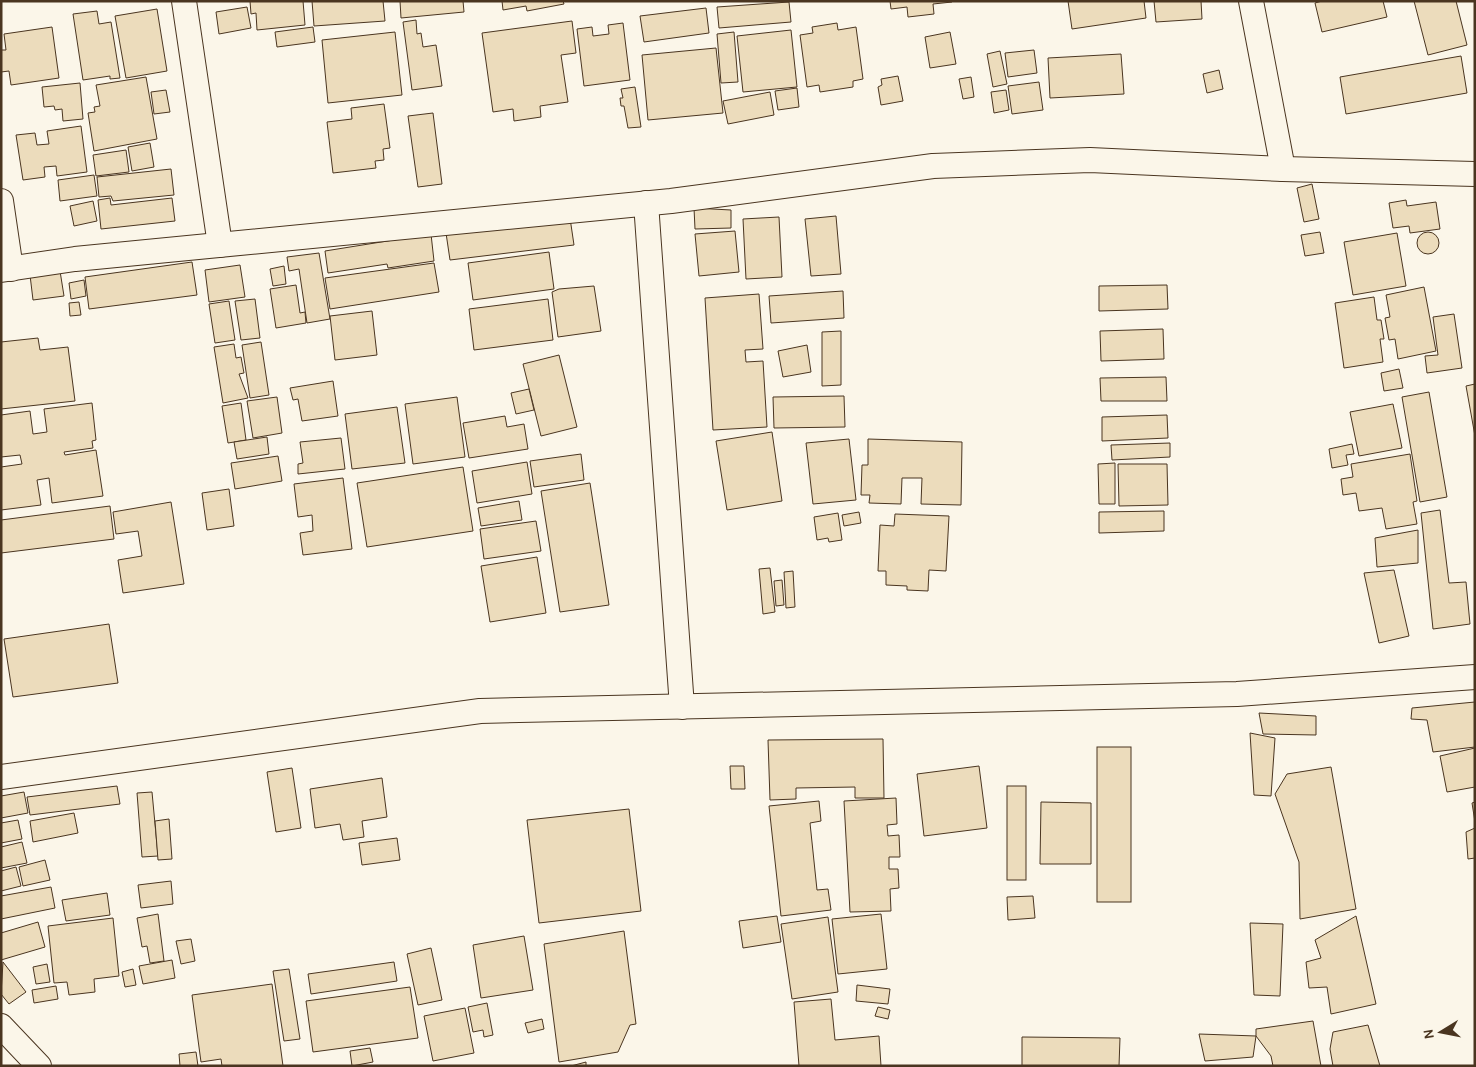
<svg xmlns="http://www.w3.org/2000/svg" width="1476" height="1067" font-family="Karla,sans-serif">
<style>
.building{fill:#ecdcbc;stroke:#4a3520}
.lines{fill:none;stroke-linecap:round;stroke-linejoin:round}
.minor-casing{stroke:#4a3520;stroke-width:26}
.minor{stroke:#fbf6e9;stroke-width:24}
</style>
<rect width="100%" height="100%" fill="#fbf6e9"/>
<!-- building -->
<g class="building">
<polygon points="250,1 303,1 305,25 257,30 256,13 251,14"/>
<polygon points="312,1 383,1 385,21 314,26"/>
<polygon points="400,1 463,1 464,12 401,18"/>
<polygon points="502,1 563,1 564,4 527,11 526,6 503,10"/>
<polygon points="890,1 952,1 952,2 933,4 934,14 908,17 907,7 891,9"/>
<polygon points="1068,1 1144,1 1146,18 1072,29"/>
<polygon points="1154,1 1201,1 1202,19 1156,22"/>
<polygon points="1322,1 1383,1 1387,17 1322,32 1315,3"/>
<polygon points="1414,1 1456,1 1467,45 1428,55"/>
<polygon points="789,2 791,22 719,28 717,7"/>
<polygon points="247,7 251,28 219,34 216,12"/>
<polygon points="706,8 709,33 644,42 640,16"/>
<polygon points="157,9 167,71 126,78 115,16"/>
<polygon points="97,11 99,24 111,22 120,78 110,79 110,76 83,80 73,14"/>
<polygon points="416,20 417,34 421,33 423,47 436,45 442,86 412,90 403,22"/>
<polygon points="572,21 576,53 561,55 568,102 540,106 541,117 514,121 513,109 493,112 482,33"/>
<polygon points="623,23 630,80 584,86 577,29 592,27 593,36 609,34 608,25"/>
<polygon points="837,23 838,30 856,27 863,79 853,81 853,87 820,92 819,85 807,87 800,35 813,33 812,27"/>
<polygon points="52,27 59,78 11,85 9,71 1,72 1,50 6,50 4,34"/>
<polygon points="313,27 315,42 277,47 275,32"/>
<polygon points="791,30 797,87 743,92 737,36"/>
<polygon points="395,32 402,95 328,103 322,40"/>
<polygon points="734,32 738,82 721,83 717,34"/>
<polygon points="950,32 956,64 930,68 925,37"/>
<polygon points="716,48 723,113 648,120 642,55"/>
<polygon points="1034,50 1037,73 1008,77 1005,53"/>
<polygon points="1000,51 1007,84 993,87 987,54"/>
<polygon points="1121,54 1124,94 1050,98 1048,58"/>
<polygon points="1461,56 1467,93 1346,114 1340,77"/>
<polygon points="1219,70 1223,89 1207,93 1203,74"/>
<polygon points="898,76 903,101 881,105 878,87 882,85 881,79"/>
<polygon points="146,77 157,139 94,151 88,113 95,112 94,107 100,106 96,85"/>
<polygon points="971,77 974,97 963,99 959,79"/>
<polygon points="1039,82 1043,110 1012,114 1008,86"/>
<polygon points="80,83 83,119 63,121 62,109 55,110 54,106 44,107 42,87"/>
<polygon points="635,87 641,127 628,128 624,106 621,106 620,98 623,98 621,89"/>
<polygon points="797,88 799,107 778,110 775,91"/>
<polygon points="166,90 170,112 154,114 151,92"/>
<polygon points="1006,90 1009,110 994,113 991,92"/>
<polygon points="770,92 774,115 728,124 723,101"/>
<polygon points="384,104 390,148 383,149 384,160 375,161 376,168 333,173 327,122 352,119 351,108"/>
<polygon points="433,113 442,184 418,187 408,116"/>
<polygon points="81,126 87,172 57,176 56,166 44,167 45,177 23,180 16,135 35,133 37,145 49,144 47,131"/>
<polygon points="150,143 154,167 132,171 128,147"/>
<polygon points="126,150 129,172 96,176 93,155"/>
<polygon points="171,169 174,195 113,201 111,196 99,197 97,177"/>
<polygon points="94,175 97,196 60,201 58,180"/>
<polygon points="1312,184 1319,219 1304,222 1297,188"/>
<polygon points="110,198 111,205 172,198 175,221 101,229 98,200"/>
<polygon points="1406,200 1407,206 1436,202 1440,229 1410,233 1409,226 1393,228 1389,203"/>
<polygon points="93,201 97,221 74,226 70,206"/>
<polygon points="694,208 731,210 731,228 695,229"/>
<polygon points="836,216 841,274 811,276 805,219"/>
<polygon points="779,217 782,277 746,279 743,219"/>
<polygon points="570,218 574,245 450,260 446,233"/>
<polygon points="735,231 739,272 699,276 695,234"/>
<polygon points="1320,232 1324,253 1305,256 1301,235"/>
<circle cx="1428" cy="243" r="11"/>
<polygon points="1397,233 1406,286 1353,295 1344,242"/>
<polygon points="431,234 434,261 388,268 387,264 328,273 325,251"/>
<polygon points="549,252 554,289 473,300 468,263"/>
<polygon points="319,253 330,319 307,323 299,269 289,271 287,257"/>
<polygon points="192,262 197,295 89,309 85,277"/>
<polygon points="434,263 439,292 330,309 325,278"/>
<polygon points="240,265 245,297 209,302 205,270"/>
<polygon points="284,266 286,284 273,286 270,269"/>
<polygon points="60,271 64,296 33,300 30,275"/>
<polygon points="84,280 86,296 71,299 69,283"/>
<polygon points="296,285 300,313 305,312 306,323 276,328 270,289"/>
<polygon points="1167,285 1168,309 1099,311 1099,286"/>
<polygon points="594,286 601,331 558,337 552,292 559,289"/>
<polygon points="1424,287 1436,351 1398,359 1395,339 1389,340 1385,318 1390,317 1386,295"/>
<polygon points="843,291 844,318 771,323 769,296"/>
<polygon points="759,294 763,349 745,350 746,362 763,361 767,427 713,430 705,298"/>
<polygon points="1374,297 1377,320 1381,320 1384,339 1380,339 1383,362 1344,368 1335,303"/>
<polygon points="255,299 260,338 241,340 235,301"/>
<polygon points="548,299 553,340 474,350 469,309"/>
<polygon points="229,301 235,340 215,343 209,304"/>
<polygon points="79,302 81,315 70,316 69,303"/>
<polygon points="372,311 377,355 335,360 330,316"/>
<polygon points="1454,314 1462,368 1427,373 1425,356 1438,355 1433,317"/>
<polygon points="1163,329 1164,359 1101,361 1100,331"/>
<polygon points="841,331 841,385 822,386 822,332"/>
<polygon points="38,338 40,350 68,347 75,401 1,409 1,342"/>
<polygon points="261,342 269,395 250,398 242,345"/>
<polygon points="234,344 236,358 241,357 244,373 239,374 248,398 223,403 214,347"/>
<polygon points="807,345 811,372 783,377 778,351"/>
<polygon points="559,355 577,427 541,436 523,364"/>
<polygon points="1399,369 1403,388 1384,391 1381,373"/>
<polygon points="1166,377 1167,401 1101,401 1100,378"/>
<polygon points="333,381 338,416 302,421 298,399 293,400 290,388"/>
<polygon points="1475,384 1475,436 1466,386"/>
<polygon points="529,389 534,410 516,414 511,393"/>
<polygon points="1429,392 1447,497 1420,502 1402,397"/>
<polygon points="844,396 845,427 774,428 773,397"/>
<polygon points="277,397 282,433 253,438 247,401"/>
<polygon points="457,397 465,457 413,464 405,404"/>
<polygon points="92,403 96,440 92,441 93,448 64,452 65,455 96,450 103,496 52,503 49,478 37,480 41,505 1,510 1,467 22,464 20,455 1,457 1,415 30,411 33,434 47,432 44,409"/>
<polygon points="241,403 246,440 228,443 222,406"/>
<polygon points="1393,404 1402,448 1359,456 1350,412"/>
<polygon points="397,407 405,463 352,469 345,414"/>
<polygon points="1167,415 1168,438 1102,441 1102,417"/>
<polygon points="505,416 507,427 524,424 528,449 469,458 463,423"/>
<polygon points="772,432 782,501 727,510 716,441"/>
<polygon points="267,437 269,454 237,459 234,442"/>
<polygon points="341,438 345,469 298,474 298,464 303,463 300,442"/>
<polygon points="849,439 856,500 813,504 806,443"/>
<polygon points="868,439 962,442 961,505 921,504 922,478 902,478 901,504 869,503 870,495 861,495 862,465 868,465"/>
<polygon points="1170,443 1170,457 1112,460 1111,445"/>
<polygon points="1352,444 1354,454 1346,455 1348,465 1332,468 1329,449"/>
<polygon points="581,454 584,480 534,487 530,461"/>
<polygon points="1410,454 1417,501 1413,502 1417,524 1386,529 1382,508 1359,511 1356,493 1343,495 1341,479 1353,477 1351,464"/>
<polygon points="278,456 282,481 235,489 231,463"/>
<polygon points="527,462 532,494 477,503 472,471"/>
<polygon points="1115,463 1115,504 1099,504 1098,464"/>
<polygon points="1118,464 1167,464 1168,505 1119,506"/>
<polygon points="463,467 473,531 367,547 357,483"/>
<polygon points="343,478 352,549 303,555 300,533 313,531 312,515 298,517 294,484"/>
<polygon points="590,483 609,605 560,612 541,491"/>
<polygon points="229,489 234,526 207,530 202,493"/>
<polygon points="519,501 522,520 481,526 478,508"/>
<polygon points="171,502 184,584 123,593 118,560 142,556 138,531 116,534 113,512"/>
<polygon points="110,506 114,539 1,553 1,520"/>
<polygon points="1440,510 1449,583 1466,582 1470,624 1433,629 1421,513"/>
<polygon points="1164,511 1164,531 1099,533 1099,512"/>
<polygon points="859,512 861,523 844,526 842,515"/>
<polygon points="838,513 842,540 829,542 828,538 817,540 814,517"/>
<polygon points="895,514 949,516 946,571 929,570 928,591 907,590 907,586 886,585 886,571 878,571 880,525 894,526"/>
<polygon points="536,521 541,551 484,559 480,529"/>
<polygon points="1418,530 1418,563 1377,567 1375,538"/>
<polygon points="537,557 546,613 490,622 481,566"/>
<polygon points="770,568 775,612 763,614 759,569"/>
<polygon points="1394,570 1409,636 1379,643 1364,573"/>
<polygon points="793,571 795,607 786,608 784,572"/>
<polygon points="782,580 784,605 776,606 774,581"/>
<polygon points="109,624 118,683 13,697 4,639"/>
<polygon points="1475,702 1475,747 1433,752 1427,720 1411,719 1412,708"/>
<polygon points="1259,713 1316,716 1316,735 1263,734"/>
<polygon points="1250,733 1275,738 1271,796 1254,795"/>
<polygon points="883,739 884,798 855,798 855,787 796,788 796,799 770,800 768,740"/>
<rect x="1097" y="747" width="34" height="155"/>
<polygon points="1475,748 1475,787 1447,792 1440,756"/>
<polygon points="730,766 744,766 745,789 731,789"/>
<polygon points="979,766 987,828 924,836 917,774"/>
<polygon points="1331,767 1356,909 1300,919 1299,862 1275,794 1287,774"/>
<polygon points="292,768 301,828 276,832 267,772"/>
<polygon points="382,778 387,817 362,821 364,837 343,840 340,824 315,828 310,789"/>
<polygon points="117,786 120,804 30,815 27,797"/>
<rect x="1007" y="786" width="19" height="94"/>
<polygon points="24,792 28,813 1,818 1,796"/>
<polygon points="152,792 158,856 142,857 137,793"/>
<polygon points="896,798 897,824 887,825 888,836 899,835 900,857 889,857 889,869 898,869 899,888 890,889 891,911 850,912 844,801"/>
<polygon points="819,801 821,821 810,823 817,890 828,889 831,910 781,916 769,806"/>
<polygon points="1041,802 1091,803 1091,864 1040,864"/>
<polygon points="1475,802 1475,822 1472,803"/>
<polygon points="629,809 641,911 539,923 527,820"/>
<polygon points="74,813 78,833 33,842 30,821"/>
<polygon points="169,819 172,859 158,860 155,821"/>
<polygon points="18,820 22,839 1,843 1,823"/>
<polygon points="1475,828 1475,858 1468,859 1466,832"/>
<polygon points="397,838 400,860 362,865 359,843"/>
<polygon points="22,842 27,863 1,868 1,847"/>
<polygon points="45,860 50,880 23,886 19,867"/>
<polygon points="16,867 21,886 1,891 1,871"/>
<polygon points="171,881 173,904 141,908 138,885"/>
<polygon points="51,887 55,908 1,919 1,896"/>
<polygon points="107,893 110,915 66,921 62,900"/>
<polygon points="1033,896 1035,918 1008,920 1007,897"/>
<polygon points="158,914 164,961 150,963 147,946 142,947 137,918"/>
<polygon points="881,914 887,969 838,974 832,919"/>
<polygon points="777,916 781,942 743,948 739,921"/>
<polygon points="1356,916 1376,1004 1331,1014 1327,987 1309,988 1306,962 1321,958 1315,940"/>
<polygon points="828,917 838,992 792,999 781,924"/>
<polygon points="113,918 119,976 94,979 95,992 69,995 67,982 54,983 48,926"/>
<polygon points="38,922 45,947 1,960 1,933"/>
<polygon points="1250,923 1283,924 1280,996 1254,995"/>
<polygon points="624,931 636,1024 630,1025 618,1052 559,1062 544,944"/>
<polygon points="524,936 533,990 481,998 473,945"/>
<polygon points="191,939 195,961 181,964 176,941"/>
<polygon points="431,948 442,1000 418,1005 407,954"/>
<polygon points="172,960 175,978 143,984 139,966"/>
<polygon points="3,962 26,992 9,1004 1,994"/>
<polygon points="394,962 397,981 311,994 308,974"/>
<polygon points="47,964 50,982 36,984 33,967"/>
<polygon points="133,969 136,985 125,987 122,972"/>
<polygon points="289,969 300,1039 284,1041 273,971"/>
<polygon points="272,984 283,1066 222,1066 221,1059 201,1062 192,995"/>
<polygon points="857,985 890,989 888,1004 856,1001"/>
<polygon points="56,986 58,999 34,1003 32,990"/>
<polygon points="410,987 418,1038 313,1052 306,1001"/>
<polygon points="831,999 835,1040 879,1036 881,1066 799,1066 794,1002"/>
<polygon points="487,1003 493,1035 484,1037 483,1030 473,1032 468,1007"/>
<polygon points="878,1007 890,1010 888,1019 875,1016"/>
<polygon points="465,1008 474,1053 433,1061 424,1016"/>
<polygon points="542,1019 544,1029 528,1033 525,1023"/>
<polygon points="1313,1021 1321,1066 1273,1066 1271,1056 1256,1036 1256,1029"/>
<polygon points="1368,1025 1380,1066 1333,1066 1330,1049 1333,1032"/>
<polygon points="1199,1034 1256,1036 1253,1057 1205,1061"/>
<polygon points="1022,1037 1120,1038 1119,1066 1022,1066"/>
<polygon points="370,1048 373,1062 352,1066 350,1051"/>
<polygon points="196,1052 198,1066 180,1066 179,1054"/>
<polygon points="586,1062 586,1066 571,1066"/>
</g>
<g class="lines">
<defs>
<g id="minor">
<polyline points="184,1 220,245"/>
<polyline points="1251,1 1283,169"/>
<polyline points="1,201 11,269"/>
<polyline points="646,203 682,707"/>
<polyline points="1,270 75,259 671,201 933,166 1090,160 1283,169 1475,174"/>
<polyline points="1,777 480,711 1237,694 1475,677"/>
<polyline points="1,1026 39,1066"/>
</g>
</defs>
<!-- minor casing -->
<use href="#minor" class="minor-casing"/>
<!-- minor -->
<use href="#minor" class="minor"/>
</g>
<!-- border -->
<rect width="1476" height="1067" fill="none" stroke="#4a3520" stroke-width="5"/>
<!-- north arrow -->
<g transform="translate(1441 1032) rotate(260)" stroke="#fbf6e9" stroke-width="4" paint-order="stroke">
<path d="M0-4L9 19L0 12L-9 19Z" fill="#4a3520"/>
<text y="-8" font-size="14" font-weight="bold" text-anchor="middle" fill="#4a3520">N</text>
</g>
</svg>
